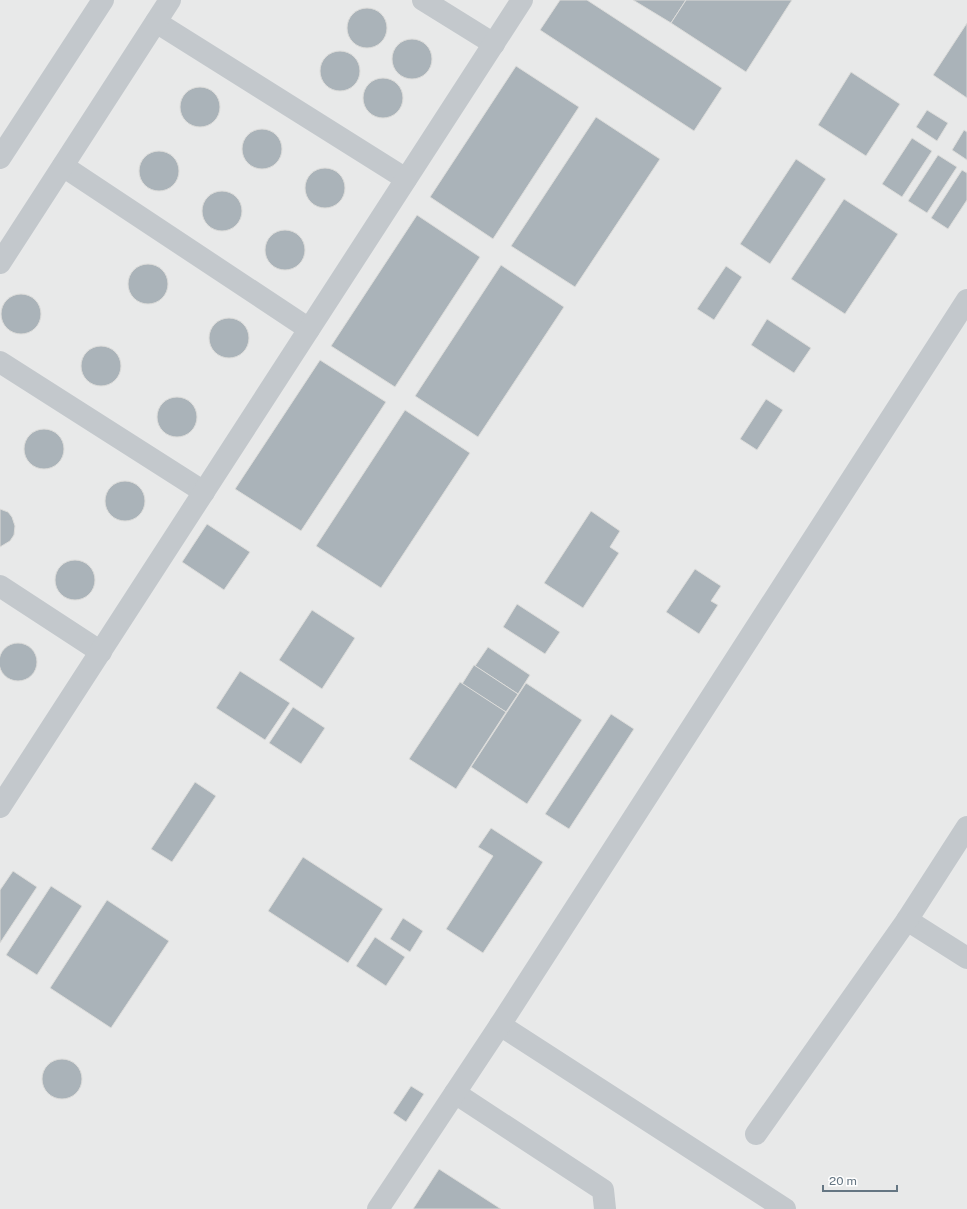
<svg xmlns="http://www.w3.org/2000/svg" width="967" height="1209" font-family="'Public Sans',sans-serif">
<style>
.built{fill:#e8e9e9}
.building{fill:#aab3b9;stroke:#dcdcda}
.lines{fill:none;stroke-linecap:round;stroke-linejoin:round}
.minor{stroke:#c3c8cc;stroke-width:22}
</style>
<rect width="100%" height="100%" fill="#fafaf8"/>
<!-- built -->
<rect class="built" x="0" y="0" width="967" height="1209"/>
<!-- building -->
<g class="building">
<polygon points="560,0 587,0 722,88 694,131 540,30"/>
<polygon points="633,0 686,0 671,23"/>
<polygon points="686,0 792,0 746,72 671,23"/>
<circle cx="367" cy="28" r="20"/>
<polygon points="967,23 967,98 933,75"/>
<circle cx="412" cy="59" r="20"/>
<circle cx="340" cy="71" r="20"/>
<polygon points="516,66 579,107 493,239 430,197"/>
<polygon points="851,72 900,104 866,156 818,125"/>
<circle cx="383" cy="98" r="20"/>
<circle cx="200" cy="107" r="20"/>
<polygon points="927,110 948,123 937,141 916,127"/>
<polygon points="596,117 660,159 575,287 511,246"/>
<circle cx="262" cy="149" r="20"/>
<polygon points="964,130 967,132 967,160 952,150"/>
<polygon points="912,138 932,151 902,197 882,184"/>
<circle cx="159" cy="171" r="20"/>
<polygon points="938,155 957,167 927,213 908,201"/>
<polygon points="796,159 826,179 770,264 740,244"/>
<circle cx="325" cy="188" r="20"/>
<polygon points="962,170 967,173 967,200 948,229 931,218"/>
<circle cx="222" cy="211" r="20"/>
<polygon points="844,199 898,234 845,314 791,279"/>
<polygon points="417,215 480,257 395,387 331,346"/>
<circle cx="285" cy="250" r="20"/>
<circle cx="148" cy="284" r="20"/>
<polygon points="501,265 564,307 478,437 415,396"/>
<polygon points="726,266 742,277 714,320 697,309"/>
<circle cx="21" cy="314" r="20"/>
<circle cx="229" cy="338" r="20"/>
<polygon points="767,319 811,348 794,373 751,345"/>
<circle cx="101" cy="366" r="20"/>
<polygon points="320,360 386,402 301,531 235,489"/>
<circle cx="177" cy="417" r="20"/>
<polygon points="766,399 783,410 757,450 740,439"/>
<polygon points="405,410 470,453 381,588 316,546"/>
<circle cx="44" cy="449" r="20"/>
<circle cx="125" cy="501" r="20"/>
<polygon points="0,509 8,512 12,517 15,526 14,535 10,541 0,547"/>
<polygon points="591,511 620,531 610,547 619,553 583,608 544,583"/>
<polygon points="207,524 250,552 224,590 182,562"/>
<circle cx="75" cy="580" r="20"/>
<polygon points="695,569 721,586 711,601 718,605 699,634 666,612"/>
<polygon points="517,604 560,632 545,654 503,627"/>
<polygon points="312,610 355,638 322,689 279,660"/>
<circle cx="18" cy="662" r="19"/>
<polygon points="488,647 530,675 518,694 475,666"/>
<polygon points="474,665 518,694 506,712 462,684"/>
<polygon points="240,671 290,703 265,740 216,708"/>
<polygon points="460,682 506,712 456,789 409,759"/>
<polygon points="526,683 582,720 527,804 471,767"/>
<polygon points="293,707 325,728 301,764 269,743"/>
<polygon points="611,714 634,729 569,829 545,814"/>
<polygon points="195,782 216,796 172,862 151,849"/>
<polygon points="491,828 543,862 483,953 446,929 493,856 478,847"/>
<polygon points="303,857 383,909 348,963 268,911"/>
<polygon points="13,871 37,887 0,943 0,890"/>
<polygon points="51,886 82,906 37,975 6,955"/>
<polygon points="107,900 169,941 111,1028 50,988"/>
<polygon points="403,918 423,931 410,952 390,939"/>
<polygon points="375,937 405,957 386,986 356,966"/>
<circle cx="62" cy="1079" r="20"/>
<polygon points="411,1086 424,1094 406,1122 393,1113"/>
<polygon points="439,1169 501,1209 413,1209"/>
</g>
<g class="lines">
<!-- minor -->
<g class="minor">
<polyline points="423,0 494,44"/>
<polyline points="156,22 406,179"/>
<polyline points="0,158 103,0"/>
<polyline points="63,166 309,329"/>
<polyline points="0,263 170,0"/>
<polyline points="0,362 204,492"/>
<polyline points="0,586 101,652"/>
<polyline points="0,807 522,0"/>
<polyline points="907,920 967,958"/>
<polyline points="500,1025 785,1209"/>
<polyline points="455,1093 603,1190 605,1209"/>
<polyline points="756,1134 907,920 967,827"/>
<polyline points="378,1209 500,1025 967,300"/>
</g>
</g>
<!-- scale -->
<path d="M823 1185v6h74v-6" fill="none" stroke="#657683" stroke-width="2"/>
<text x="829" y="1185" font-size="12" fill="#657683" stroke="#ffffff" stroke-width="3" paint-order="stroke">20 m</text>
</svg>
